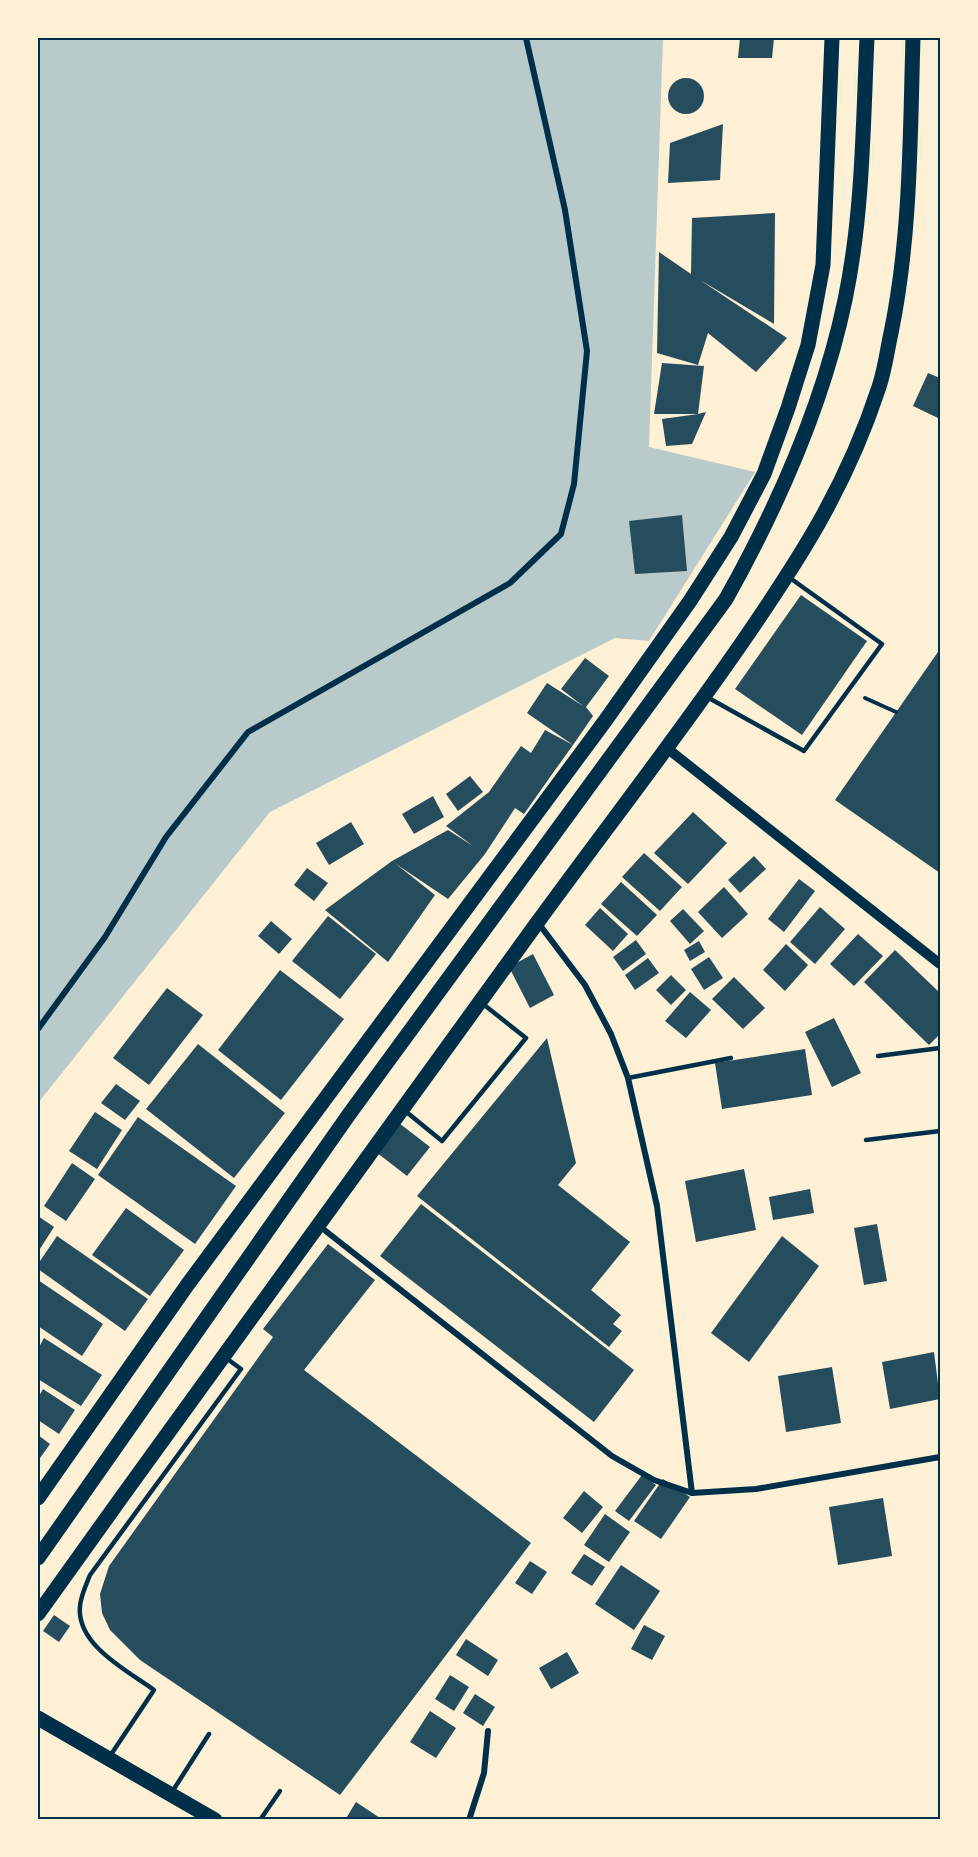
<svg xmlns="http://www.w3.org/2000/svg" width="978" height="1857" font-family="Jost,sans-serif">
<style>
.green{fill:#b9caca}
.building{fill:#264d5e}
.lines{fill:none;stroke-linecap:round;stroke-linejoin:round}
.path{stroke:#003049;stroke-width:4}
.service{stroke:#003049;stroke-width:4.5}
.minor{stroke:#003049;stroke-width:6}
.tertiary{stroke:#003049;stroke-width:10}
.primary{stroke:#003049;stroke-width:15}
.neatline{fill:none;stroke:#003049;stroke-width:2}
</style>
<rect width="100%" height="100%" fill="#fdf0d5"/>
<!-- green -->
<polygon class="green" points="38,38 663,38 649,447 755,472 649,641 615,638 270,812 38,1103"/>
<!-- building -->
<g class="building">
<polygon points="740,38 774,38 772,58 738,58"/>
<circle cx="686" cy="96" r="18"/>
<polygon points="723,124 720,180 668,183 670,143"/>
<polygon points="775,213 774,324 700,280 787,338 756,372 708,333 698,365 657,353 659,252 691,274 692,218"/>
<polygon points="662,363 704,366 698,414 706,412 692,444 666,446 662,419 698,414 654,414"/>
<polygon points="928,373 940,378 940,419 913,406"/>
<polygon points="682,515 687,571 635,574 629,521"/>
<polygon points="801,595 867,641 802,735 735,689"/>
<polygon points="940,649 940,873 835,800"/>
<polygon points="585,658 609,676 586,707 593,716 573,745 555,770 524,814 515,808 485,854 448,899 396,864 435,895 388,962 325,910 392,861 448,830 473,846 446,826 489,792 521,746 531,753 545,730 573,745 527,713 547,683 583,706 561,689"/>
<polygon points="470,776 483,792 458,811 446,794"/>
<polygon points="433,796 444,817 414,834 402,814"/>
<polygon points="693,812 727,843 688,884 654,853"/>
<polygon points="351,822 364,844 329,865 316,843"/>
<polygon points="644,853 682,887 660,911 622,877"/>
<polygon points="754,856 766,869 740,893 728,880"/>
<polygon points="307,868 328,883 314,901 294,885"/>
<polygon points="799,879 815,891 784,932 768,919"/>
<polygon points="621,882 657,915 637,936 601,904"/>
<polygon points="724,887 748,914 722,938 698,912"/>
<polygon points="820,907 845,929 815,964 790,942"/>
<polygon points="600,908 628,934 613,951 585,925"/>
<polygon points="683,909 704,931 690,944 670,921"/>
<polygon points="328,916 376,954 340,999 292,961"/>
<polygon points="271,921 292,939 279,954 258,936"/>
<polygon points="858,934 883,956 854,986 830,964"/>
<polygon points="636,940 646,954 623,971 613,957"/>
<polygon points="699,941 705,952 690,961 684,950"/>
<polygon points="786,944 808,965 785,991 763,970"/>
<polygon points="895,950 940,993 940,1034 929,1045 864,982"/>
<polygon points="533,954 554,995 530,1008 509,967"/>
<polygon points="709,957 723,978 704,990 691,969"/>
<polygon points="648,958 659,973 635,990 625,975"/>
<polygon points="280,970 344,1019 281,1100 218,1050"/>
<polygon points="671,975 686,990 671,1005 656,990"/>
<polygon points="734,977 765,1008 743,1029 712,999"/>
<polygon points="167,988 203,1015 149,1085 113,1058"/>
<polygon points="690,992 711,1010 686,1038 665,1021"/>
<polygon points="834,1018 861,1073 832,1087 805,1032"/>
<polygon points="547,1038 576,1163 558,1185 630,1242 591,1290 621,1315 613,1324 622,1331 609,1347 417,1196"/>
<polygon points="198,1044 285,1113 234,1178 146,1109"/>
<polygon points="805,1049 812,1095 722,1109 715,1063"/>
<polygon points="116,1084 140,1101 125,1120 101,1103"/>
<polygon points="95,1112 122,1130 97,1169 69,1151"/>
<polygon points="138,1117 236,1186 195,1244 98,1175"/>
<polygon points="399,1123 430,1147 407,1176 376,1152"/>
<polygon points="72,1163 95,1179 66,1221 44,1206"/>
<polygon points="744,1169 756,1230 696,1242 685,1181"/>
<polygon points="810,1189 814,1213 773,1220 769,1197"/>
<polygon points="421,1204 634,1370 594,1422 380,1256"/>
<polygon points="126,1208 184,1250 150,1296 92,1255"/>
<polygon points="38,1216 54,1227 38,1252"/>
<polygon points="877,1224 887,1281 864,1285 854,1228"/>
<polygon points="57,1236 148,1299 125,1331 38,1269 38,1264"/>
<polygon points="782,1236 819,1266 749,1362 711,1333"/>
<polygon points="328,1244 375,1280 304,1370 531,1543 340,1795 140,1660 110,1630 102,1613 100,1594 109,1566 273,1337 263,1329"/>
<polygon points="38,1280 103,1324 82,1356 38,1326"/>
<polygon points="44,1338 102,1375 81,1406 38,1379 38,1349"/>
<polygon points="934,1352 940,1399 890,1409 882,1362"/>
<polygon points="832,1367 841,1423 786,1432 778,1376"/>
<polygon points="43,1389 75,1410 59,1434 38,1420 38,1398"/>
<polygon points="38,1435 50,1444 38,1461"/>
<polygon points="642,1475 656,1485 629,1521 615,1511"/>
<polygon points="663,1479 690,1497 661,1539 634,1521"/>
<polygon points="584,1491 603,1507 582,1533 563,1518"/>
<polygon points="883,1498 892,1556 838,1565 829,1507"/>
<polygon points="605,1514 630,1532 609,1562 584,1545"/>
<polygon points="584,1554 605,1567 592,1586 571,1573"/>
<polygon points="530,1561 547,1572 532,1594 515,1583"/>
<polygon points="621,1565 660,1591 634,1630 595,1604"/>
<polygon points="54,1615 70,1626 59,1642 43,1631"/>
<polygon points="644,1625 665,1636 652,1660 631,1649"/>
<polygon points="466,1639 498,1660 488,1676 456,1655"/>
<polygon points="567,1652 579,1673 551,1689 539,1668"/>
<polygon points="450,1675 469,1687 454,1711 435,1699"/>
<polygon points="475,1694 495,1707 483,1726 463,1713"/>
<polygon points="430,1711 456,1728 436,1758 410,1742"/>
<polygon points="356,1802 383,1820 345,1820"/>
</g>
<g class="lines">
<!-- path -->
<polyline class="path" points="865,698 896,712"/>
<!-- service -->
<g class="service">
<polyline points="707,697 804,751 882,644 790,578"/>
<polyline points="878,1056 940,1048"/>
<polyline points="628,1078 731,1058"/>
<polyline points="404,1110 442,1141 526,1038 483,1004"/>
<polyline points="866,1140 940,1131"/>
<path d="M 110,1756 L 154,1690 C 128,1671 76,1645 80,1606 C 81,1595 86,1585 90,1575 L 241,1369 L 226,1358"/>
<polyline points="172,1792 209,1734"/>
<polyline points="260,1820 280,1791"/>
</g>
<!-- minor -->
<g class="minor">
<polyline points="539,924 585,985 611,1034 628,1078 657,1206 692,1493"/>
<polyline points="38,1029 105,937 166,837 248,732 510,583 561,534 574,484 587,351 565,210 526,38"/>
<polyline points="318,1225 612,1456 654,1480 692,1493 756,1489 940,1457"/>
<polyline points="469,1820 484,1773 488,1731"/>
</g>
<!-- tertiary -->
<polyline class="tertiary" points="668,749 940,964"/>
<!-- primary -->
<g class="primary">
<polyline points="38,1498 188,1284 605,721 690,601 731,537 764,474 788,408 808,345 823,265 832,38"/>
<path d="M 38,1558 L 350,1113 L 726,599 C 778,506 823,405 845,300 C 863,214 863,125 867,38"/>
<path d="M 38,1614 C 203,1383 369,1153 537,923 C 604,831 674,741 739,647 C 799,560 846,488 879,387 C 885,369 887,351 891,333 C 911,236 910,136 913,38"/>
<polyline points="38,1718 215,1820"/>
</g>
</g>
<!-- border -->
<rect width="978" height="1857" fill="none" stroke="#fdf0d5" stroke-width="78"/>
<rect x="39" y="39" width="900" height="1779" class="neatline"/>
</svg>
